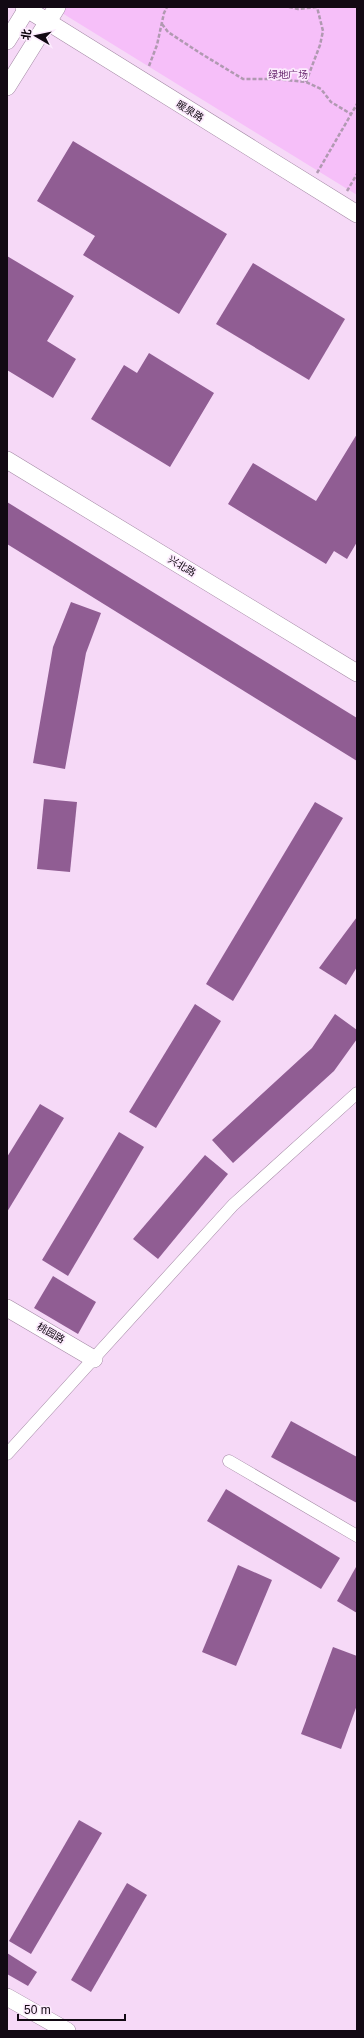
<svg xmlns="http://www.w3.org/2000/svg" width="364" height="2038" font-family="Arial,'Noto Sans SC',sans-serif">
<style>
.green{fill:#f6bff9}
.building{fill:#905d93}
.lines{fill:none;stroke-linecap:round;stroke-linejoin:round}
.street-casing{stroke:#a389a4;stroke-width:13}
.secondary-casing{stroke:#a389a4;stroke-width:18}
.path{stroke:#b099b1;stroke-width:2.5;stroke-dasharray:4 2;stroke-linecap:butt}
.street{stroke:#fff;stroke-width:12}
.secondary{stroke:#fff;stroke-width:17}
.labels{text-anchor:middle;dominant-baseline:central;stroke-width:3.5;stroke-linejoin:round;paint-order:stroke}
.park-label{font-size:10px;fill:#69296f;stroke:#fcebfd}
.street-label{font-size:10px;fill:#120913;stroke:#fcebfd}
</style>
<rect width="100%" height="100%" fill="#f6d9f7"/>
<!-- green -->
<polygon class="green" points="65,7 357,7 357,195 62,13"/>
<!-- building -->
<g class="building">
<polygon points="73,141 227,234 179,314 83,255 95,236 37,201"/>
<polygon points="7,256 74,296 47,341 76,359 53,398 7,370"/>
<polygon points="253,263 345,319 309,380 216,324"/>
<polygon points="149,353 214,393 170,467 91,419 124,365 137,373"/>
<polygon points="357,434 357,542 347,559 334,551 326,564 228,504 253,463 316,501"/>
<polygon points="7,502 357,718 357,761 7,544"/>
<polygon points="71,602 101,613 86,653 65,769 33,763 53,647"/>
<polygon points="44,799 77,802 70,872 37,869"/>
<polygon points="315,802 343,818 233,1001 206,984"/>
<polygon points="357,917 357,967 346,985 319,968"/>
<polygon points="195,1004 221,1021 156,1128 129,1112"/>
<polygon points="335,1014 357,1030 357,1039 334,1071 233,1163 212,1140 312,1048"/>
<polygon points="40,1104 64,1118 7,1212 7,1157"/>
<polygon points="119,1132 144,1147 68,1276 42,1260"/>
<polygon points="205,1155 228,1174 158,1259 133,1239"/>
<polygon points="53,1276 96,1302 78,1334 34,1308"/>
<polygon points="291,1421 357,1457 357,1503 271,1457"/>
<polygon points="226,1489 340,1558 321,1589 207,1521"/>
<polygon points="238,1565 272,1580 236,1666 202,1652"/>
<polygon points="356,1567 357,1568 357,1613 337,1601"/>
<polygon points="333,1647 357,1656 357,1705 341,1749 301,1734"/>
<polygon points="79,1820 102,1833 31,1954 9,1941"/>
<polygon points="127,1883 147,1895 91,1992 71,1980"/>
<polygon points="7,1953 37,1972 28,1986 7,1974"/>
</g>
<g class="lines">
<defs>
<g id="street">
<polyline points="7,1454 233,1205 357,1093"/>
<polyline points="229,1461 357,1536"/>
</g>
<g id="secondary">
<polyline points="24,7 357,214"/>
<polyline points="7,41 28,7"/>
<polyline points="7,87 57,7"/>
<polyline points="7,460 357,673"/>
<polyline points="7,1308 94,1359"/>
<polyline points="7,1997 67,2031"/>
</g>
</defs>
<!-- street casing -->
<use href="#street" class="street-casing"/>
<!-- secondary casing -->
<use href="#secondary" class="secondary-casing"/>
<!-- path -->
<g class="path">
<polyline points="289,7 298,9 317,7"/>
<polyline points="162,24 168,32 200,53 243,79 276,79 306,82 321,89 331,102 351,114"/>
<polyline points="149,66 157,45 164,13 167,7"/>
<polyline points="306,82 320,45 323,31 317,7"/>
<polyline points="317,173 357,104"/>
<polyline points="347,191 357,174"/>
</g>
<!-- street -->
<use href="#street" class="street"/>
<!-- secondary -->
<use href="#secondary" class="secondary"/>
</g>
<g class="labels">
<!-- park labels -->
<g class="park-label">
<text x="288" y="74">绿地广场</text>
</g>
<!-- street labels -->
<g class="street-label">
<text transform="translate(190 111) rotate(32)">暖泉路</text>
<text transform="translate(182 566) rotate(31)">兴北路</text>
<text transform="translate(51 1333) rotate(30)">桃园路</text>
</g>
</g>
<!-- border -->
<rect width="364" height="2038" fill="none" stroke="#120913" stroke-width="16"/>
<!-- north arrow -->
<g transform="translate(36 36) rotate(279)" stroke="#fcebfd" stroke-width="3" paint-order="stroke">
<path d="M0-3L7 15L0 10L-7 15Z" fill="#120913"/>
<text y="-6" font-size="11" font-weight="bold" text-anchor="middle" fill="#120913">北</text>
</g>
<!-- scale -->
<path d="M18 2014v6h107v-6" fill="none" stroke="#120913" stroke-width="2"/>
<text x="24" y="2014" font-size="12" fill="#120913" stroke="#fcebfd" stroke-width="3" paint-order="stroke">50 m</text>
</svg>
